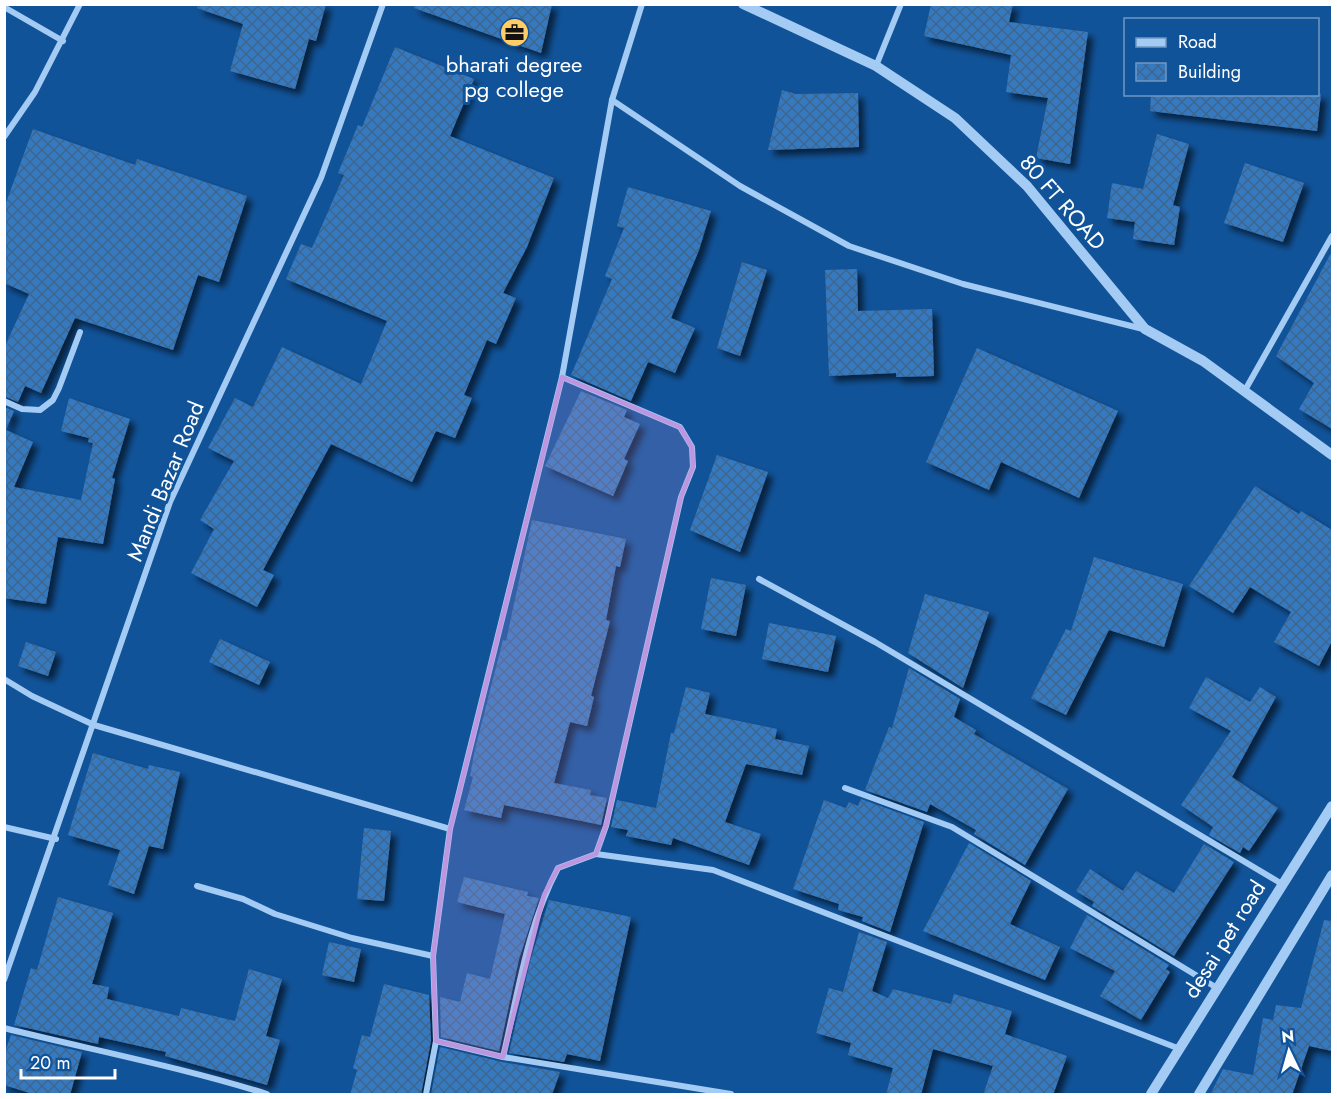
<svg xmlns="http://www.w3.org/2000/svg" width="1337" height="1099" font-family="Jost,sans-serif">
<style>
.building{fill:url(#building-cross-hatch);filter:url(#shadow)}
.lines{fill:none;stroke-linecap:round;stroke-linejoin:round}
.minor{stroke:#a3cbf4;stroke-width:6}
.tertiary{stroke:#a3cbf4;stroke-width:10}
.marked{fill:#bd96df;fill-opacity:0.2;stroke:#bd96df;stroke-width:4.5;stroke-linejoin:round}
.labels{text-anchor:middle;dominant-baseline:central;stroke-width:6;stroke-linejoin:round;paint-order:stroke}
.poi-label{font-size:22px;fill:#fff;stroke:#115399}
.street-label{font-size:22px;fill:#fff;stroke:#115399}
</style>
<defs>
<pattern id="building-cross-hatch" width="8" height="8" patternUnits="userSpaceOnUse" patternTransform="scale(1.5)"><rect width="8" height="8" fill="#357ac0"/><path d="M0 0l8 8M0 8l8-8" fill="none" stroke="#3f658c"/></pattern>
<filter id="shadow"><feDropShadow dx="5.5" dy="5.5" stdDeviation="3" flood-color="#0009"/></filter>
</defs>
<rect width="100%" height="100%" fill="#115399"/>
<!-- building -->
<g class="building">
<polygon points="198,4 326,4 316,41 309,39 295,89 230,71 243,24 197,8"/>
<polygon points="415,4 552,4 541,53 414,8"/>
<polygon points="931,4 1013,4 1009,22 1088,32 1070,164 1036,158 1048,98 1006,92 1011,55 924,36"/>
<polygon points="395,47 474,79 450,136 554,178 527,247 503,293 516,298 496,344 487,340 464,395 472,398 455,438 436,431 412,482 331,444 263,570 274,575 257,607 191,573 214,529 200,520 234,461 208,448 235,398 253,407 282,347 361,384 387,321 286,279 301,244 312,248 344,175 338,173 358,125 362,127"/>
<polygon points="782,90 796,94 858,93 859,147 768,150"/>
<polygon points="1151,94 1321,94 1317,131 1150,111"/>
<polygon points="33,129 135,165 137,159 247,196 219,282 198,275 173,350 75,318 41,393 25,386 18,402 4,396 4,348 29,294 4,283 4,208"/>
<polygon points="1157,134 1189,144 1173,205 1180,207 1174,245 1133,239 1135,222 1107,218 1112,183 1143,189"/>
<polygon points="1245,163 1304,183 1283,242 1224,223"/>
<polygon points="628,187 711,211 699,250 671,318 695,328 675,373 648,362 631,401 571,375 612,279 605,276 624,228 617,226"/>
<polygon points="1332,251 1332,429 1299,409 1314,383 1276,356"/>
<polygon points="742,262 767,270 740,356 717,348"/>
<polygon points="857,269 858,311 932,309 934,376 896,377 896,373 829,376 825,270"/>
<polygon points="977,348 1118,411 1079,498 1001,462 989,490 926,462"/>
<polygon points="581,391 627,410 624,417 640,424 624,459 628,461 613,496 545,466"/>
<polygon points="69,398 130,419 112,478 115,479 103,544 58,537 46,604 4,598 4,407 14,411 6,430 33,442 14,487 81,500 93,443 88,442 89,438 61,431"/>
<polygon points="717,455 768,472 740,552 690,530"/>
<polygon points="1255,486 1299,514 1301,511 1332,530 1332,641 1319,666 1274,642 1291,612 1250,587 1233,613 1189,586"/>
<polygon points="532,520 626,539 620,567 616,566 606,620 610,621 591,696 594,697 587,726 570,722 554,783 591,790 590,795 607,798 601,825 504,805 501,818 464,810 473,777 470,776 475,749 503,640 506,641"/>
<polygon points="1094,557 1183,584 1164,647 1109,630 1066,715 1031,698 1066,629 1071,631"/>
<polygon points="711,578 746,585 736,636 701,629"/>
<polygon points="925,594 989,612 963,688 908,653"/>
<polygon points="769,623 836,636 828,672 762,659"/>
<polygon points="220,639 270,662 259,685 209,662"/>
<polygon points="26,642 56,652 48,676 18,666"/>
<polygon points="909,668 960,699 954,717 976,730 974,734 1068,789 1025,865 974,834 976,830 930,804 927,812 865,790 889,727 892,728"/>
<polygon points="1206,677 1250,702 1260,687 1276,697 1232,777 1278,808 1249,851 1243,847 1240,853 1209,835 1213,827 1181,805 1231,731 1189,708"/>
<polygon points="686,687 710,693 705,714 777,729 775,739 809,746 802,775 746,764 725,822 761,834 749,865 673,838 671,845 626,836 628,830 611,827 617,800 656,808 671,733 674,733"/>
<polygon points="93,753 148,769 149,765 180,772 163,849 149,846 134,894 108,885 120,850 68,835"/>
<polygon points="861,799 924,822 890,932 862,921 863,917 838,910 839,904 793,889 824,800 846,808 849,802 858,806"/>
<polygon points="364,828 391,831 384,901 357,899"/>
<polygon points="969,843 1031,881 1010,924 1060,947 1045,980 923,931"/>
<polygon points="1204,844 1234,862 1174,956 1092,906 1094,902 1076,891 1090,869 1123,891 1136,871 1174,893"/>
<polygon points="464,877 528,892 527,896 539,898 519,959 499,1051 441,1037 440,997 460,1002 467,973 490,979 505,914 457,902"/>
<polygon points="58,897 113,913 92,984 109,987 107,999 179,1016 181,1008 235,1021 249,969 282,979 266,1036 280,1040 267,1085 165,1056 166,1052 99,1037 98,1044 14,1025 31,968 37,970"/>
<polygon points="549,900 631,917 600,1061 567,1054 564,1062 509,1053 530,962"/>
<polygon points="1087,915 1169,965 1166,969 1170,972 1141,1020 1100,996 1115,971 1070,948"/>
<polygon points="1324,920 1332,921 1332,1051 1309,1046 1292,1095 1210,1095 1223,1069 1253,1075 1263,1018 1273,1020 1276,1005 1301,1008"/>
<polygon points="859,932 887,942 872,991 888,998 893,989 951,1004 954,994 1012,1011 1005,1034 1067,1056 1053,1095 983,1095 993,1066 933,1049 921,1095 886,1095 893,1068 848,1055 851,1043 816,1033 829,988 843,992"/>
<polygon points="329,942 361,949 354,982 322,975"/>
<polygon points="384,984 429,995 431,1041 421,1095 350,1095 357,1070 353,1068 362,1035 370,1037"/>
<polygon points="11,1035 82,1052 70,1095 36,1095 4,1085 4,1055"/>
<polygon points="440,1047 502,1062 560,1072 552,1095 431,1095"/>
</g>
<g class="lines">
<!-- minor -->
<g class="minor">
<polyline points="4,7 63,41"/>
<polyline points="876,66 901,4"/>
<polyline points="612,100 740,186 849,246 963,284 1143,329"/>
<polyline points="4,137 35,92 80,4"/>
<polyline points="1244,392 1332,236"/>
<polyline points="4,401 22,409 40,410 53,400 59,388 80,332"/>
<polyline points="759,579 875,642 1282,884"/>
<polyline points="4,679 32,696 94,725 450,829"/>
<polyline points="845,788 952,827 1217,988"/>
<polyline points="4,827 56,839"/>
<polyline points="596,854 713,870 1180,1049"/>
<polyline points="197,886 243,899 275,914 352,938 433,956"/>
<polyline points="4,980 170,502 321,178 383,4"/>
<path d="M 4,1028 C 92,1050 181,1067 267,1094"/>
<polyline points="436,1041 503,1057 731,1094"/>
<path d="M 503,1057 C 518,994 527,926 558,868 L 596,854 L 606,826 L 681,497 L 693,467 L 692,447 L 680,427 L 562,377"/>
<polyline points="426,1094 436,1041 433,956 450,829 562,377 612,100 642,4"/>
</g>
<!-- tertiary -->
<g class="tertiary">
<polyline points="743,4 876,66 955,118 1027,186 1145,329 1203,361 1332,455"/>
<polyline points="1151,1094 1332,806"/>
<polyline points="1199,1094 1332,875"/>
</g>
</g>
<!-- marked area -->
<path class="marked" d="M 562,377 L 680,427 L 692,447 L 693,467 L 681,497 L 606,826 L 596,854 L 558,868 L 544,895 L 503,1057 L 436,1041 L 433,956 L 450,829 Z"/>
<!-- icons -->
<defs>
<symbol id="office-disc" viewBox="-11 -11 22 22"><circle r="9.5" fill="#fc6" stroke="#115399"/><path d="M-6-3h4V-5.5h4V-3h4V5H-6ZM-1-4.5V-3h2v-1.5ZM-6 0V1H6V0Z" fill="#111"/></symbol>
</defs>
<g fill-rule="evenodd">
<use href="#office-disc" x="498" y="16" width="33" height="33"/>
</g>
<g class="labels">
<!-- poi labels -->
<g class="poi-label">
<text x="514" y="64">bharati degree<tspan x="514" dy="25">pg college</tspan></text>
</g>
<!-- street labels -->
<g class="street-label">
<text transform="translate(1063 202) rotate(49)">80 FT ROAD</text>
<text transform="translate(165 481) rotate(-68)">Mandi Bazar Road</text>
<text transform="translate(1224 939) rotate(-58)">desai pet road</text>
</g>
</g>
<!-- border -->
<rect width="1337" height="1099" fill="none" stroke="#ffffff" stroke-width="12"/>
<!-- legend -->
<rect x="1124" y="18" width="195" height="78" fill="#115399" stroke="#7098c2" stroke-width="1.5"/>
<rect x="1136" y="38" width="30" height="9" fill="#a3cbf4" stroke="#7098c2" stroke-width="1.5"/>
<text x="1178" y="48" font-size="18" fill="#ffffff">Road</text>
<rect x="1136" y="63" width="30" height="18" fill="url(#building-cross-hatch)" stroke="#7098c2" stroke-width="1.5"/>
<text x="1178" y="78" font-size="18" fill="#ffffff">Building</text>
<!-- north arrow -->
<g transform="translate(1289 1051) rotate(355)" stroke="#115399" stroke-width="4.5" paint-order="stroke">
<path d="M0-4.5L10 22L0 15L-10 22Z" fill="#ffffff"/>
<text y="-9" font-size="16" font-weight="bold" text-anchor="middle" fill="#ffffff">N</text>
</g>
<!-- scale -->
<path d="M21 1069v9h94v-9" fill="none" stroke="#ffffff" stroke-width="3"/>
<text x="30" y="1069" font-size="18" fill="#ffffff" stroke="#115399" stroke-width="4.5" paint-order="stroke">20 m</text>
</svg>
